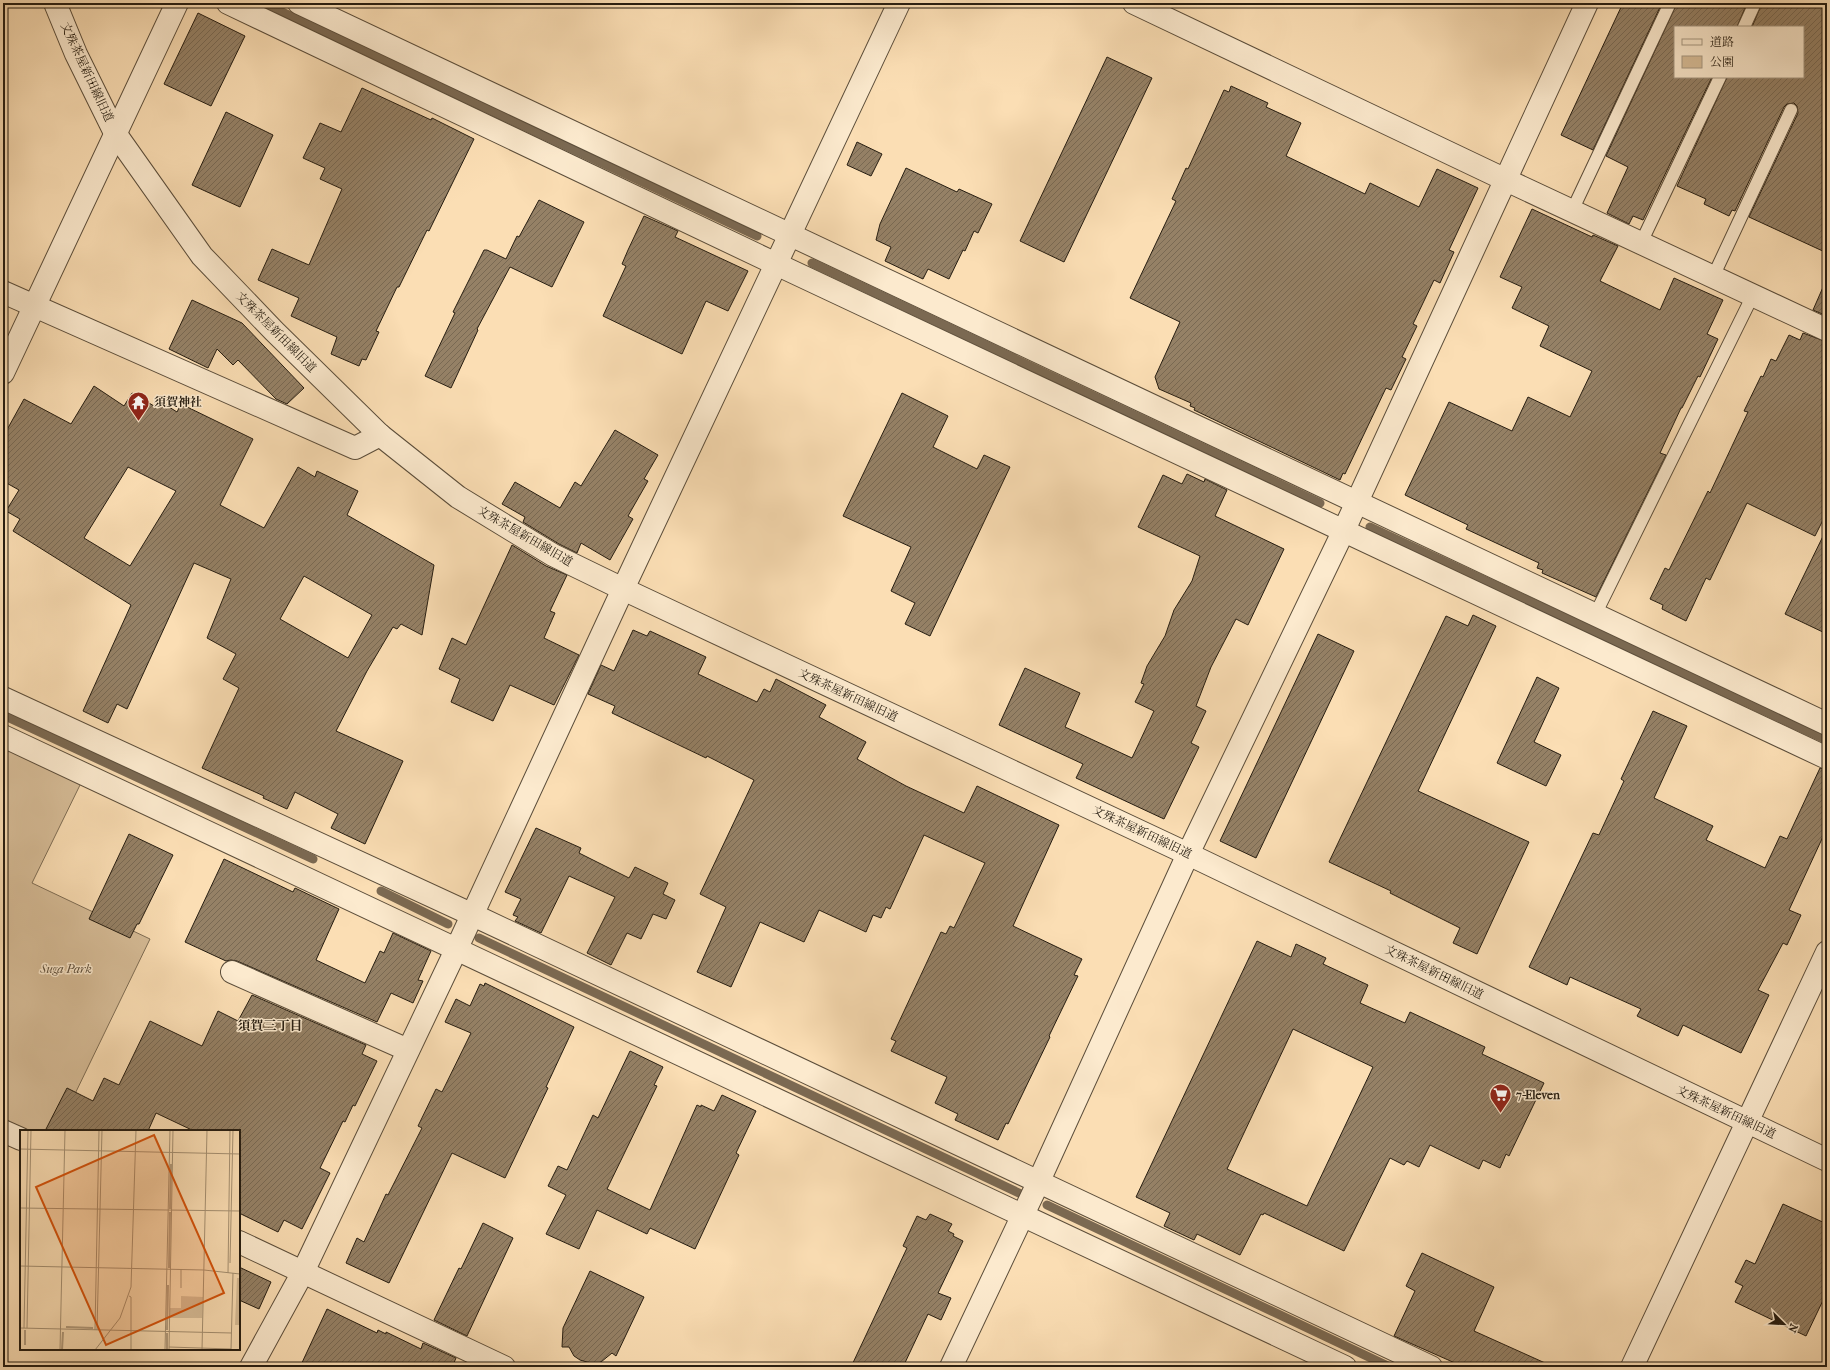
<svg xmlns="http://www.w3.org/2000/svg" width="1830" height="1370" font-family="'IM FELL French Canon','Noto Serif JP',serif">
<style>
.green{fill:#d7bd98;stroke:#7e6d54}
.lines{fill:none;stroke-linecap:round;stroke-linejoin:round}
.stream{stroke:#7b6952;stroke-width:9}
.building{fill:url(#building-hatch);stroke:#261d11;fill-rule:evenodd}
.service-casing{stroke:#5b4d3a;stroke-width:14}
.minor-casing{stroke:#5b4d3a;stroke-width:24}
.tertiary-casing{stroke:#5b4d3a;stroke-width:24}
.service{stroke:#fceace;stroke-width:12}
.minor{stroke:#fceace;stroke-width:22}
.tertiary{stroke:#fceace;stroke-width:22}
.labels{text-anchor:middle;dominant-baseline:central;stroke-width:3;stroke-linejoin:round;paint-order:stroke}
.street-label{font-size:12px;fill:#261d11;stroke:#fceace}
.poi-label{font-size:12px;font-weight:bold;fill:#261d11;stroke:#fceace;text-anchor:start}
.park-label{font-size:12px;font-style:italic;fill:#5b4d3a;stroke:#fceace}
.neighbourhood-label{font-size:13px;font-weight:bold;fill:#261d11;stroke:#fceace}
.inset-river{fill:none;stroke:#b39c7d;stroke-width:2}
.inset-road{fill:none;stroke:#a69173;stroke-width:1}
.view{fill:#d5530c;fill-opacity:0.15;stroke:#d5530c;stroke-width:2}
.inset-edge{fill:none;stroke:#261d11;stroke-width:2}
</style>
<defs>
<pattern id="building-hatch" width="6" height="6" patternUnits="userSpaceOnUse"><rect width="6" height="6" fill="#958166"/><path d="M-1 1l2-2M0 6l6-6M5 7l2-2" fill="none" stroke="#796953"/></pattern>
</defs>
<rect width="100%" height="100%" fill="#fbdeb4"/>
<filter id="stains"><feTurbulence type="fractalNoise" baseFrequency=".005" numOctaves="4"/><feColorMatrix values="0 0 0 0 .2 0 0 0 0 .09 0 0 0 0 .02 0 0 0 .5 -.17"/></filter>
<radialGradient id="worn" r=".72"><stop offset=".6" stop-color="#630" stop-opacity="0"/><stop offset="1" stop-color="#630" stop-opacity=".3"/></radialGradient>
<!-- green -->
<polygon class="green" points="3,743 81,783 32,883 150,939 57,1131 21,1131 3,1123"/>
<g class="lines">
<!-- stream -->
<g class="stream">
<polyline points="263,3 757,236"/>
<polyline points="812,263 1320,503"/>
<polyline points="1370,527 1827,740"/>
<polyline points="3,715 313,859"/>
<polyline points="381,891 448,924"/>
<polyline points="479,938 1021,1194"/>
<polyline points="1047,1205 1390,1367"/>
</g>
</g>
<!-- building -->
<g class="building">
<polygon points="1623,3 1662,3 1593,150 1561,135"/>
<polygon points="1677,3 1747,3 1737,27 1675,27 1675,77 1712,77 1643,220 1633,216 1629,224 1607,213 1628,167 1606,156"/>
<polygon points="1762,3 1827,3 1827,253 1749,217 1798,113 1797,106 1794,103 1787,104 1784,107 1735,211 1732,210 1729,216 1704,204 1706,199 1677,186 1727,77 1803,77 1803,27 1752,27"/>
<polygon points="198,13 245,36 211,106 164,84"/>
<polygon points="1107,57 1152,78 1064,262 1020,241"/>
<polygon points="1231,86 1268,103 1266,107 1301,123 1286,156 1365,194 1370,183 1419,207 1437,169 1478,188 1449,250 1454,252 1440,283 1434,280 1413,324 1417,326 1402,357 1406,359 1391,390 1386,388 1345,474 1343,473 1340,480 1194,410 1195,408 1190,406 1191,403 1159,389 1155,377 1180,322 1130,298 1176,201 1172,199 1186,168 1188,169 1224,90 1229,92"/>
<polygon points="362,88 431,120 432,118 474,139 429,231 427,230 399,287 397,287 376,331 379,332 366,360 362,359 359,366 331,354 337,337 291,316 299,298 258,280 272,249 309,265 342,189 320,179 325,168 303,158 320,123 341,132"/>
<polygon points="226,112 273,135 240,207 192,185"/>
<polygon points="857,142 882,154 871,176 847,165"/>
<polygon points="906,168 957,192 959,189 992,204 978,233 974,231 965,251 963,250 949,279 928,269 923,279 885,261 891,247 876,240 880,224"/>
<polygon points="539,200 584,222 552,287 510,267 477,329 478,330 451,388 425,376 455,313 453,312 484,250 487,250 506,259 517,236 519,237"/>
<polygon points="1532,209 1592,237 1593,235 1618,246 1600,281 1660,310 1674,278 1723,300 1707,334 1718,339 1700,377 1698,376 1682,408 1681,408 1660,453 1666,455 1596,597 1542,573 1543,570 1537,568 1539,563 1466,529 1468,525 1405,495 1449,402 1512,431 1528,397 1570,417 1592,371 1540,346 1549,326 1512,308 1522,287 1500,277"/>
<polygon points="644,216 678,231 675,237 748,271 728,311 706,301 682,354 603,316 626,266 622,264 628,250"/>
<polygon points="1827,278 1827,316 1813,310"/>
<polygon points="192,300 242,323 304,388 287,404 276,399 238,360 233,365 217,349 208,368 169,349"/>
<polygon points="1803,333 1827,342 1827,512 1815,536 1747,503 1710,580 1706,578 1686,621 1662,609 1663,605 1650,599 1665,568 1669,570 1708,491 1710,493 1748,412 1744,411 1761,376 1763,377 1771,359 1776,361 1789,335 1800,340"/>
<path d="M 94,386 L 124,406 L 132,393 L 154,406 L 158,400 L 177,412 L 181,404 L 253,439 L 220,505 L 264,528 L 298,467 L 315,477 L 317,471 L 358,491 L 347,515 L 434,565 L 422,635 L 401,624 L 397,629 L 393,627 L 367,671 L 336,731 L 403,761 L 365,844 L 331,828 L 338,814 L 295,792 L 287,809 L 263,798 L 264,796 L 202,768 L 239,688 L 223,679 L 236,654 L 207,638 L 231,579 L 194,563 L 127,709 L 117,704 L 108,723 L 83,711 L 131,605 L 13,531 L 20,519 L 6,511 L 19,490 L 3,481 L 3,437 L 24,399 L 71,424 ZM 128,467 L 176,491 L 130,566 L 84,538 ZM 304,576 L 372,615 L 348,658 L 280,619 Z"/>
<polygon points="902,393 948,416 933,447 977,469 984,455 1010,467 930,636 905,624 915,603 891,591 911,547 843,516"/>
<polygon points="615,430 658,455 644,479 648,481 628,516 633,519 610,560 581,543 577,553 559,544 523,522 525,517 502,504 515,482 560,508 575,482 581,486"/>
<polygon points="1187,474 1204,482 1205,479 1227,490 1215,516 1284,549 1248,625 1236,619 1211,667 1196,706 1206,711 1191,743 1199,747 1164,819 1076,778 1083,764 999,725 1025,668 1080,693 1065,727 1132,758 1154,711 1135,702 1144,684 1141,683 1147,666 1165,636 1174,610 1192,581 1200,556 1138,527 1163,475 1182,484"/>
<polygon points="1827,528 1827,634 1785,614"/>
<polygon points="512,545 546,566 567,575 550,611 555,613 544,638 579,655 554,705 510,685 493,721 451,702 460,679 439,669 452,638 466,645"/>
<polygon points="1473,615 1496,626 1418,791 1529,842 1477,954 1453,943 1460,928 1390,893 1391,891 1329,862 1446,616 1468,626"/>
<polygon points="633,630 647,636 650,631 706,657 698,674 757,702 764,689 770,692 776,679 826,705 819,717 866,742 857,759 906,786 964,813 977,786 1059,825 1013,926 1082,959 1074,975 1078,976 1049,1036 1050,1037 1008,1124 1006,1123 998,1140 955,1120 958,1114 935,1103 947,1077 891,1051 896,1041 891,1039 941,932 946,934 950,926 954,928 985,863 924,835 890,909 886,907 881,918 873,915 866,932 819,910 804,942 760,922 731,987 697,972 726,907 700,894 754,780 707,756 706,758 612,713 615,706 588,694 601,665 614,671"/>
<polygon points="1318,634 1354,651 1256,858 1220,841"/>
<polygon points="1537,677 1559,688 1534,742 1561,755 1546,786 1497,763"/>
<polygon points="1653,711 1687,726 1654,798 1713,826 1706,840 1765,868 1780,836 1787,839 1820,768 1827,770 1827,828 1789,910 1801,915 1787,945 1783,943 1758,990 1769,995 1741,1053 1683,1025 1678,1036 1637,1016 1641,1009 1570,977 1567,985 1529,967 1593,833 1599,835 1624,781 1621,779"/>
<polygon points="536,828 581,848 579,853 629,878 635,867 668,883 663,894 675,900 666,919 653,914 641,939 627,933 611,965 587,953 615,897 569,876 541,933 515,921 518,917 513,915 521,899 505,892"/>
<polygon points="129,834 173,855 139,924 137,924 130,938 89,919"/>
<polygon points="224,859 293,892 295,888 339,909 316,960 365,983 380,951 384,953 393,933 431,951 418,980 423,981 413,1003 391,993 377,1022 237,961 231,960 226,961 185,942"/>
<path d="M 1257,941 L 1291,957 L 1296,944 L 1326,958 L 1323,964 L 1368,985 L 1360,1003 L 1405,1023 L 1410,1012 L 1485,1047 L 1482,1054 L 1544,1083 L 1509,1156 L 1506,1154 L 1500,1168 L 1483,1160 L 1479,1169 L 1430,1145 L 1419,1167 L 1407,1161 L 1404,1165 L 1390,1158 L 1344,1251 L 1264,1213 L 1263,1215 L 1261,1214 L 1240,1255 L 1197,1234 L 1194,1240 L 1164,1226 L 1170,1213 L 1136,1197 ZM 1293,1029 L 1373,1067 L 1307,1206 L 1227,1169 Z"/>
<polygon points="485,983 574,1027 546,1087 548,1088 505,1178 452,1153 389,1283 346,1263 357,1238 364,1242 386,1194 388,1195 422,1128 418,1126 436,1089 442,1092 471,1033 445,1022 456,999 470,1006 480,984 484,986"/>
<polygon points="252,995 366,1045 362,1054 377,1061 355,1106 353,1105 345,1122 343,1121 320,1168 330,1173 302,1229 284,1220 278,1232 239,1213 239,1131 194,1131 156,1113 148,1131 45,1131 67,1088 93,1101 104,1078 119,1085 150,1021 202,1046 218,1011 238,1021"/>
<polygon points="630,1051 663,1067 654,1085 657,1086 607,1189 650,1210 697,1105 701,1107 701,1105 714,1111 722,1095 756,1111 736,1153 739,1155 695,1249 650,1228 647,1234 597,1210 579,1249 546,1234 566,1195 548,1186 558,1166 567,1170 593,1115 598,1118"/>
<polygon points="1783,1204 1827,1224 1827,1292 1806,1336 1735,1302 1743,1286 1735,1282 1746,1260 1755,1264"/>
<polygon points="930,1214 952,1224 948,1231 954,1234 953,1236 963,1241 938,1293 951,1298 941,1320 928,1314 903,1367 851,1367 907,1248 903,1246 917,1216 926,1220"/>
<polygon points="483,1223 513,1238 467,1336 434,1320 459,1268 461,1269"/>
<polygon points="1422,1253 1494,1287 1474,1331 1554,1367 1464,1367 1394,1336 1415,1291 1406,1286"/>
<polygon points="239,1267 271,1282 259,1309 239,1300"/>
<polygon points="590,1271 644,1297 616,1356 612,1353 601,1362 594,1364 580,1360 574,1356 569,1347 562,1347 563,1328"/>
<polygon points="327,1309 377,1333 378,1330 386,1334 386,1332 421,1349 423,1343 456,1358 453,1365 458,1367 300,1367"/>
</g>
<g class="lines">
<defs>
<g id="service">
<polyline points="1744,27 1755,3"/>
<polyline points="1572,211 1670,3"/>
<polyline points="1641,243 1720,77"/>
<polyline points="1713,277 1791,110"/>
<polyline points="1595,615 1753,295"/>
</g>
<g id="minor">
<polyline points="228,3 776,264 1827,758"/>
<polyline points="299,3 1827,724"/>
<polyline points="1134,3 1506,180 1827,330"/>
<polyline points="3,292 355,448 380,435"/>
<polyline points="3,373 177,3"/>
<polyline points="3,698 473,915 1431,1367"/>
<polyline points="3,736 1345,1367"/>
<polyline points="232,972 408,1050"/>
<polyline points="3,1131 21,1139"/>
<polyline points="239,1242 504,1367"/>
<polyline points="251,1367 303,1272 456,950 623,589 899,3"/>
<polyline points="951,1367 1038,1183 1188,854 1344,530 1587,3"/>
</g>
<g id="tertiary">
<polyline points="55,3 76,54 115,133 202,256 274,331 380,435 458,497 553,555 623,589 1188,854 1827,1160"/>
<polyline points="1632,1367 1827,952"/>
</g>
</defs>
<!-- service casing -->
<use href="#service" class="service-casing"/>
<!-- minor casing -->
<use href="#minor" class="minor-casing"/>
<!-- tertiary casing -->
<use href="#tertiary" class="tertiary-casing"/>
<!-- service -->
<use href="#service" class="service"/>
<!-- minor -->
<use href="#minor" class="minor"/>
<!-- tertiary -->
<use href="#tertiary" class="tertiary"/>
</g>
<!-- icons -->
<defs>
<symbol id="temple-pin" viewBox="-11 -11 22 30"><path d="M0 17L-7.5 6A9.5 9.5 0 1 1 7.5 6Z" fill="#8f2418" stroke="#fceace"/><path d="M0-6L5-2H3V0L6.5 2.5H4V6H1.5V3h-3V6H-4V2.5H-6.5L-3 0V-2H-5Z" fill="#fff"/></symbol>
<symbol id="supermarket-pin" viewBox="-11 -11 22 30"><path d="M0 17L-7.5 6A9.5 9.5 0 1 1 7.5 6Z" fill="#8f2418" stroke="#fceace"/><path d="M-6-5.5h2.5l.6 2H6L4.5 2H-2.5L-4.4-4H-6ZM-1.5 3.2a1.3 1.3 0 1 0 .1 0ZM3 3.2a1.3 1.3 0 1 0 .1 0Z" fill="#fff"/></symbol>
</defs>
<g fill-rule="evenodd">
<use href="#temple-pin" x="126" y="390" width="25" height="34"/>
<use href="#supermarket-pin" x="1488" y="1082" width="25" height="34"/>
</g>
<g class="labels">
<!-- street labels -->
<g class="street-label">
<text transform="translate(87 72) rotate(65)">文殊茶屋新田線旧道</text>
<text transform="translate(276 332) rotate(45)">文殊茶屋新田線旧道</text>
<text transform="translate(525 536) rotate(30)">文殊茶屋新田線旧道</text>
<text transform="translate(848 695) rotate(25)">文殊茶屋新田線旧道</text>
<text transform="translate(1142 832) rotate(25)">文殊茶屋新田線旧道</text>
<text transform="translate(1434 972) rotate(26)">文殊茶屋新田線旧道</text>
<text transform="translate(1726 1112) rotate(25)">文殊茶屋新田線旧道</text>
</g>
<!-- poi labels -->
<g class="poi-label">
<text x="154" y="402">須賀神社</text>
<text x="1516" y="1095">7-Eleven</text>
</g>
<!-- park labels -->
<g class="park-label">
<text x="66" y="969">Suga Park</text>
</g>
<!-- neighbourhood labels -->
<g class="neighbourhood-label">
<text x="270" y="1025">須賀三丁目</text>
</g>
</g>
<!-- overview -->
<g transform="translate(20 1130)">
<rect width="220" height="220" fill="#fbdeb4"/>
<path d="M 217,148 L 220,148 L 220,195 L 215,195 ZM 161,166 L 183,167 L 182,188 L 150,188 L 150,178 L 161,178 Z" fill="#d7bd98"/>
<path class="inset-river" d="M 150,79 L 151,34M 149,138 L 150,82M 46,197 L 73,198M 147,200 L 148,155M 5,215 L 5,200M 42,220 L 43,202M 147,220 L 147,203"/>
<path class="inset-road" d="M 0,19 L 220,24M 0,78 L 220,81M 210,133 L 213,0M 0,136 L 184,140 L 220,144M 161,140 L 161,158M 208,143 L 210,0M 109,166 L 111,167 L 111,220M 0,198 L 212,203M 4,198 L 8,0M 7,198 L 11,0M 75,200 L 79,0M 77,200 L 82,0M 149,217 L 211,219M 40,220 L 45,0M 75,220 L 100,188 L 111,157 L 116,0M 145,220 L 150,0M 149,220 L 153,0M 182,220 L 187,0M 211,220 L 213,143"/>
<path class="view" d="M 134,5 L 204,163 L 86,215 L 16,57 Z"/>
<rect width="220" height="220" class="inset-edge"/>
</g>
<!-- margin -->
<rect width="1830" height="1370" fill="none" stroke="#fbdeb4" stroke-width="16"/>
<rect x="4" y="4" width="1822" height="1362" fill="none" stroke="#261d11" stroke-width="2"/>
<rect x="8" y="8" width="1814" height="1354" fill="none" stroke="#261d11"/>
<!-- legend -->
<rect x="1674" y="26" width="130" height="52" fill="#fceace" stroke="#a69882"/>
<rect x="1682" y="39" width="20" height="6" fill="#fceace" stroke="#a69882"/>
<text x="1710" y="46" font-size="12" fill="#261d11">道路</text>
<rect x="1682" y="56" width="20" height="12" fill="#d7bd98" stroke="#a69882"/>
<text x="1710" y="66" font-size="12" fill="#261d11">公園</text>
<!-- north arrow -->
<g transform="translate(1784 1324) rotate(114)" stroke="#fceace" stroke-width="3" paint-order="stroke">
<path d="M0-3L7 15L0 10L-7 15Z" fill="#261d11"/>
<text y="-6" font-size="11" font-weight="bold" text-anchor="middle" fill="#261d11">N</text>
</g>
<rect width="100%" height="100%" filter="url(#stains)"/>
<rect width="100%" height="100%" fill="url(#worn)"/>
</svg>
